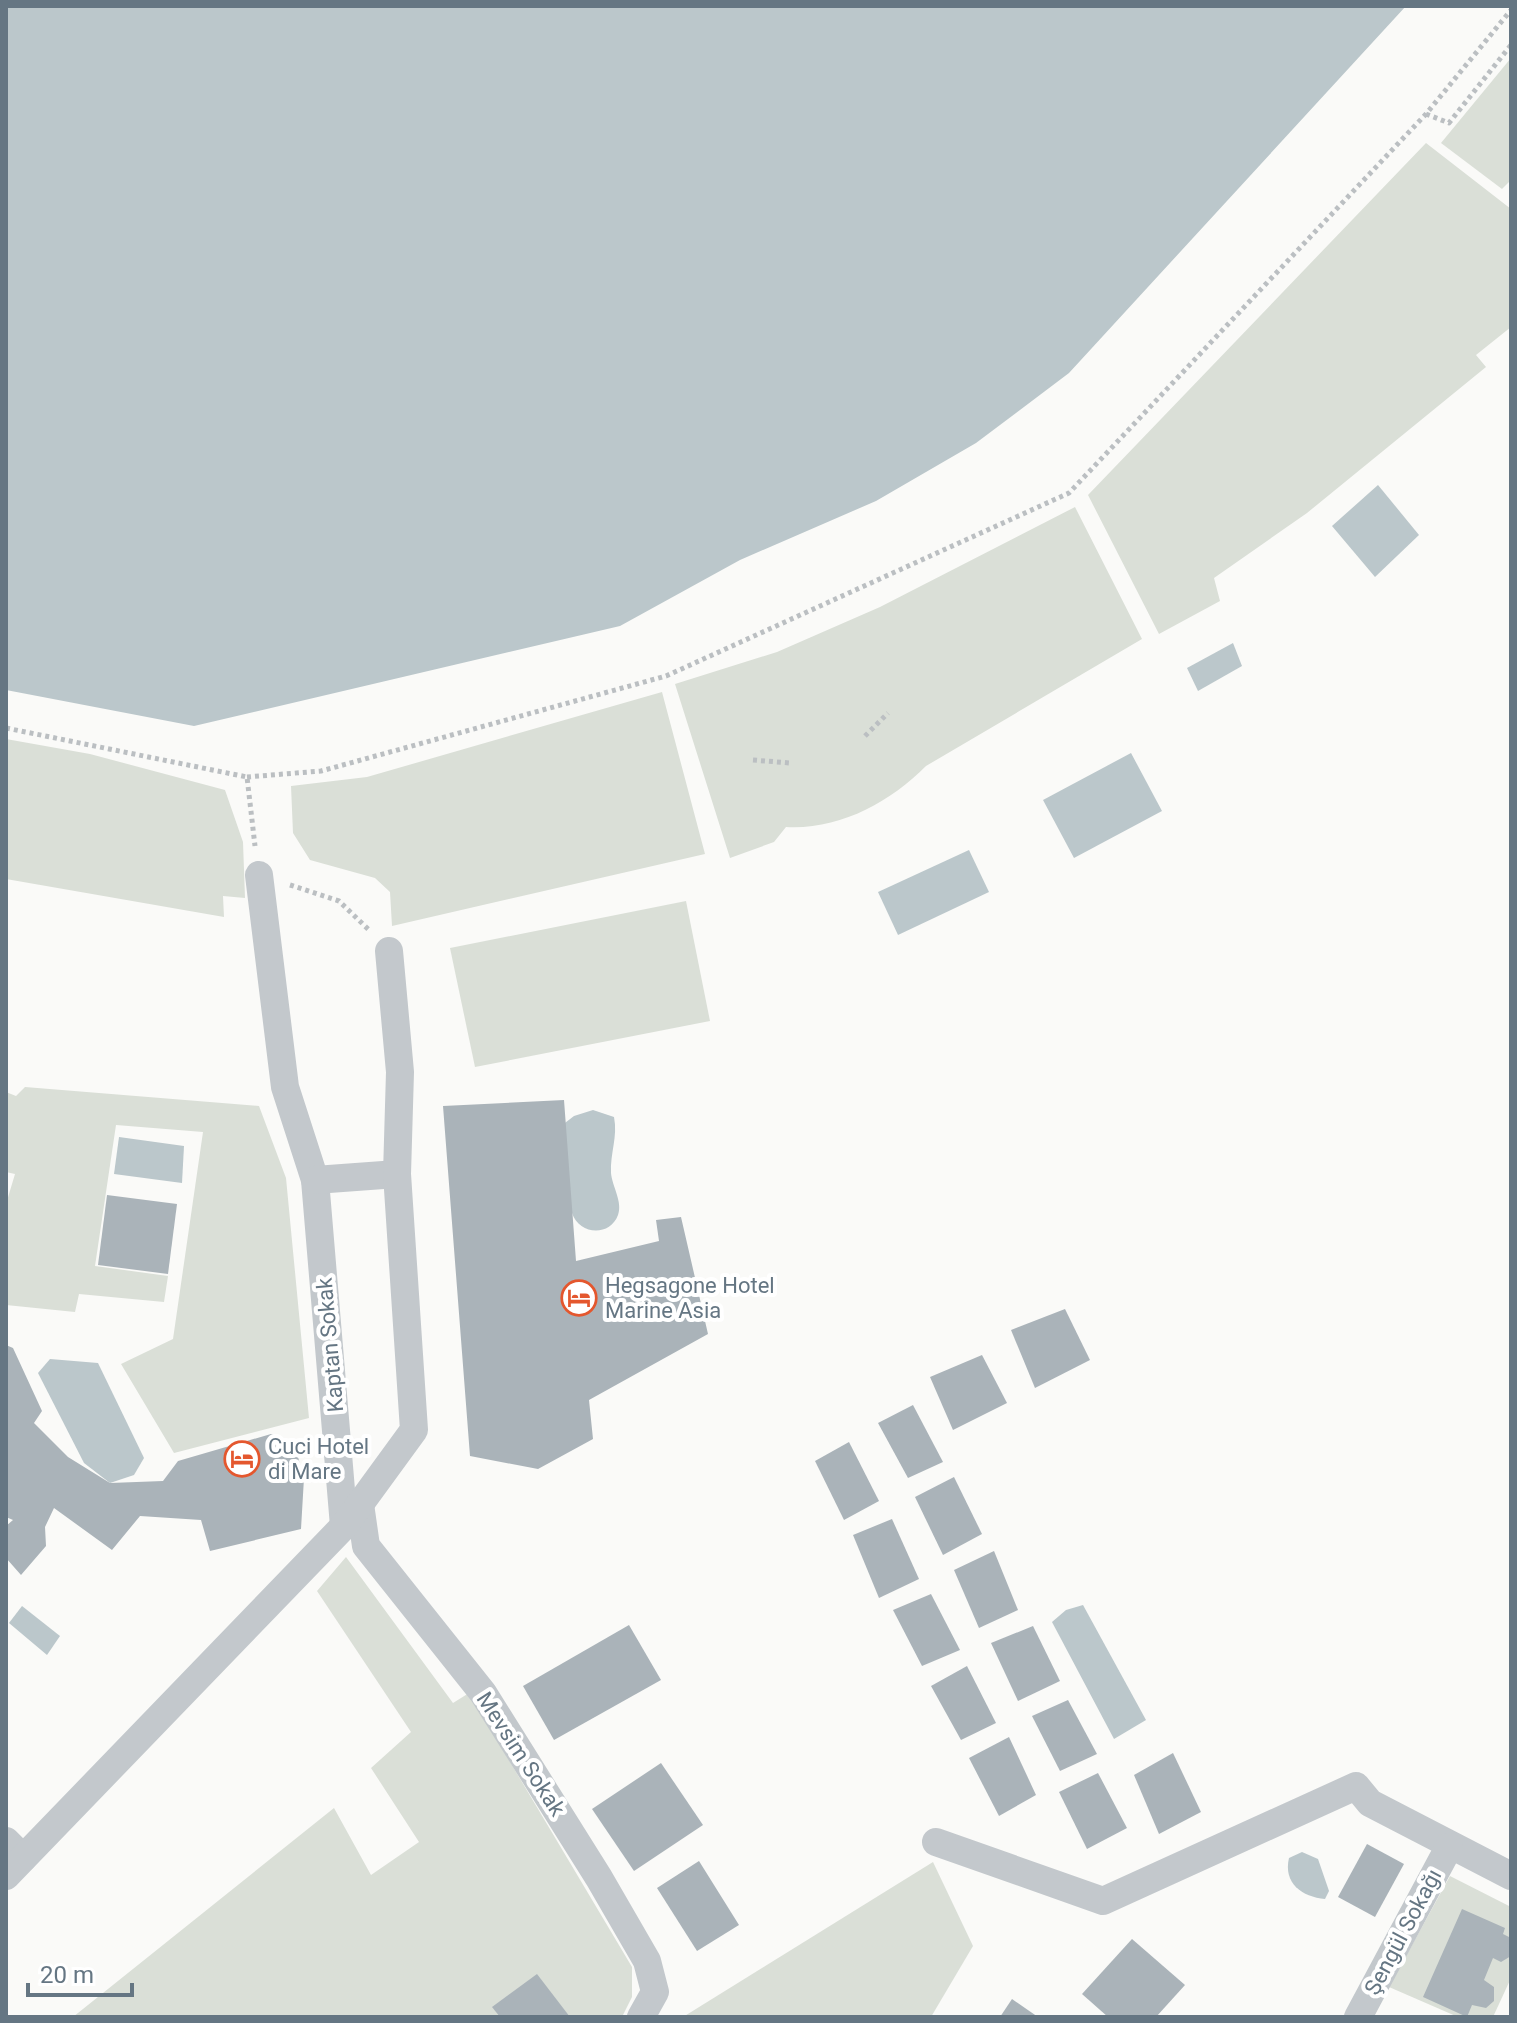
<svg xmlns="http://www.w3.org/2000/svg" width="1517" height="2023" font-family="Roboto,sans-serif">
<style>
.green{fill:#dadfd7}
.water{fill:#bbc7cb}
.building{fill:#aab3b9}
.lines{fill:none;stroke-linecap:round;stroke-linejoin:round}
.path{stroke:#bbbfc2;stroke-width:5;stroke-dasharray:4 4;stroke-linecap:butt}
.minor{stroke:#c3c8cc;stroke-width:28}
.labels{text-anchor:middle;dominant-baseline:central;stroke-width:8;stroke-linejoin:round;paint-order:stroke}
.poi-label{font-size:22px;fill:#657683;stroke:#fff;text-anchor:start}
.street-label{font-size:22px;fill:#657683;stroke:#fff}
</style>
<rect width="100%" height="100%" fill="#fafaf8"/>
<!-- green -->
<g class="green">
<polygon points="1511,58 1511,180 1502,189 1441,143"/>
<polygon points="1426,143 1511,209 1511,327 1476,355 1486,367 1307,513 1214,578 1220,601 1159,634 1088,495"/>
<path d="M 1075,507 L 1142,639 L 926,766 C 889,803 839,830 786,827 L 774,842 L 730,858 L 675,684 L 777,652 L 880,607 Z"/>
<polygon points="662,692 705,854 392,926 390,892 375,878 310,860 293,833 291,786 367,777"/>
<polygon points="6,739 90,754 225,790 243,842 245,898 223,896 224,917 6,879"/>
<polygon points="686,901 710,1021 475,1067 450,948"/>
<polygon points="25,1087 259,1106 286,1178 309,1418 174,1453 121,1364 173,1339 203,1132 116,1125 95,1266 168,1276 164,1302 79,1294 75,1312 6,1305 6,1204 15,1174 6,1172 6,1092 16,1096"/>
<polygon points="346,1557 453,1703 469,1693 632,1967 632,1997 622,2017 73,2017 334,1808 371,1875 419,1842 371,1768 411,1732 317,1591"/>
<polygon points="933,1862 973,1946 931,2017 683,2017"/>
<polygon points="1450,1876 1511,1907 1511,1978 1493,2017 1458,2017 1389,1987"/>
</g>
<!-- water -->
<g class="water">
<polygon points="6,6 1406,6 1069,373 976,443 876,501 740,560 620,626 194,726 6,690"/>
<polygon points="1378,485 1419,535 1375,577 1332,526"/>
<polygon points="1233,643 1242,666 1198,691 1187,668"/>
<polygon points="1131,753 1162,811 1074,858 1043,800"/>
<polygon points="969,850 989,892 898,935 878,892"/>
<path d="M 593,1110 L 614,1117 C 618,1137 610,1153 611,1173 C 612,1186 623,1202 618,1215 C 610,1237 579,1235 572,1213 C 565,1186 565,1154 561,1126 L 574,1116 Z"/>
<polygon points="119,1137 184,1146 182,1183 114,1174"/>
<polygon points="50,1359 98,1363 144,1458 134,1475 110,1483 84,1463 38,1373"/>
<polygon points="1083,1605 1146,1720 1114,1739 1052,1622 1066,1610"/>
<polygon points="22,1606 60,1636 47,1655 9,1623"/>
<path d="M 1302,1852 L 1318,1859 L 1329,1891 L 1325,1899 C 1302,1897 1283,1883 1289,1858 Z"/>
</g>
<!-- building -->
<g class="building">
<polygon points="564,1100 576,1261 659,1241 656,1220 681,1217 708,1334 589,1400 593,1439 538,1469 470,1456 443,1106"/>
<polygon points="107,1195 177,1204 168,1274 98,1265"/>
<polygon points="1065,1309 1090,1360 1035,1388 1011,1330"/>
<polygon points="6,1345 13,1348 42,1411 34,1423 68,1457 110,1483 163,1481 178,1461 271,1434 294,1443 304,1478 301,1529 210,1551 201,1520 140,1516 112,1550 54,1508 45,1527 46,1546 21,1575 6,1558 6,1526 13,1520 6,1517"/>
<polygon points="982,1355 1007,1403 953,1430 930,1377"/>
<polygon points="913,1405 943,1462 908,1478 878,1423"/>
<polygon points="849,1442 879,1501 844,1520 815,1461"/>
<polygon points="954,1477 982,1534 943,1555 915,1497"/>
<polygon points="892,1519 919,1579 879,1598 853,1535"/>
<polygon points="994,1551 1018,1610 979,1628 954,1570"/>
<polygon points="931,1594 960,1650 922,1666 893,1610"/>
<polygon points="629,1625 661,1680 554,1740 523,1686"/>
<polygon points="1033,1626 1060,1681 1018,1701 991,1643"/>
<polygon points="967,1666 996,1723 961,1740 931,1686"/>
<polygon points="1068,1700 1097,1754 1060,1771 1032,1716"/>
<polygon points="1009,1737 1036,1795 999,1816 969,1758"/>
<polygon points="1173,1753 1201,1812 1159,1834 1134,1775"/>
<polygon points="661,1763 703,1825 634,1871 592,1809"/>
<polygon points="1098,1773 1127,1828 1087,1849 1059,1792"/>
<polygon points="1367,1844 1404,1864 1375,1917 1338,1897"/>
<polygon points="699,1861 739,1925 697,1951 657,1888"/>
<polygon points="1462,1909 1505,1928 1503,1934 1511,1938 1511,1956 1501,1962 1493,1958 1484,1980 1494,1987 1494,2001 1486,2008 1472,2005 1467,2017 1423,1997"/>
<polygon points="1132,1939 1185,1985 1156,2017 1108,2017 1082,1994"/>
<polygon points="537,1974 570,2017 500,2017 492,2007"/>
<polygon points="1012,1999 1038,2017 1000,2017"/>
</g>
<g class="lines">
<!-- path -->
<g class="path">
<polyline points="1426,114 1449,123 1511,45"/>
<polyline points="6,728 247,777 255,846"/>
<polyline points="865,736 888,713"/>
<polyline points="753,760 790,763"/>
<polyline points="247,777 321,771 666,676 1069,493 1426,114 1511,10"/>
<polyline points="290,885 339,901 369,930"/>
</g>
<!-- minor -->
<g class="minor">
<polyline points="259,875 285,1087 315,1180 344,1526"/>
<polyline points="315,1180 397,1174"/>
<polyline points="360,1504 366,1546 483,1693 599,1878 647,1961 655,1992 641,2017"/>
<polyline points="6,1841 23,1858"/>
<polyline points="936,1842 1103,1901 1356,1786 1370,1803 1511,1876"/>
<polyline points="6,1876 344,1526 414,1430 397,1174 400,1072 389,951"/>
<polyline points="1358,2017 1449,1847"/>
</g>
</g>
<!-- icons -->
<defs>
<symbol id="hotel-ring" viewBox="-11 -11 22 22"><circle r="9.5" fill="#fff" stroke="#e4572e" stroke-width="1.5"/><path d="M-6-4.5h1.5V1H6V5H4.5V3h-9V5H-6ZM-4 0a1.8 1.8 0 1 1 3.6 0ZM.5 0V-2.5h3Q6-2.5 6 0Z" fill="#e4572e"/></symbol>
</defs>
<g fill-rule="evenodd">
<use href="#hotel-ring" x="559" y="1278" width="40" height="40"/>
<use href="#hotel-ring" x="222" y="1439" width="40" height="40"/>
</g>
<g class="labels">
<!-- poi labels -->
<g class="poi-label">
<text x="605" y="1285">Hegsagone Hotel<tspan x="605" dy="25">Marine Asia</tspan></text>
<text x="268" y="1446">Cuci Hotel<tspan x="268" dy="25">di Mare</tspan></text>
</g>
<!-- street labels -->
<g class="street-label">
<text transform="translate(330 1345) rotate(-95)">Kaptan Sokak</text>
<text transform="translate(521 1754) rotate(57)">Mevsim Sokak</text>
<text transform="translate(1403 1932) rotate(-62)">Şengül Sokağı</text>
</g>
</g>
<!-- border -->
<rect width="1517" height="2023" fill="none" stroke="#657683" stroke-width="16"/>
<!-- scale -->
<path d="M28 1983v12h104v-12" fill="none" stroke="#657683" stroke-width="4"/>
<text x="40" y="1983" font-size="24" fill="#657683" stroke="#ffffff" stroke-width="6" paint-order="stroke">20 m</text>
</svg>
